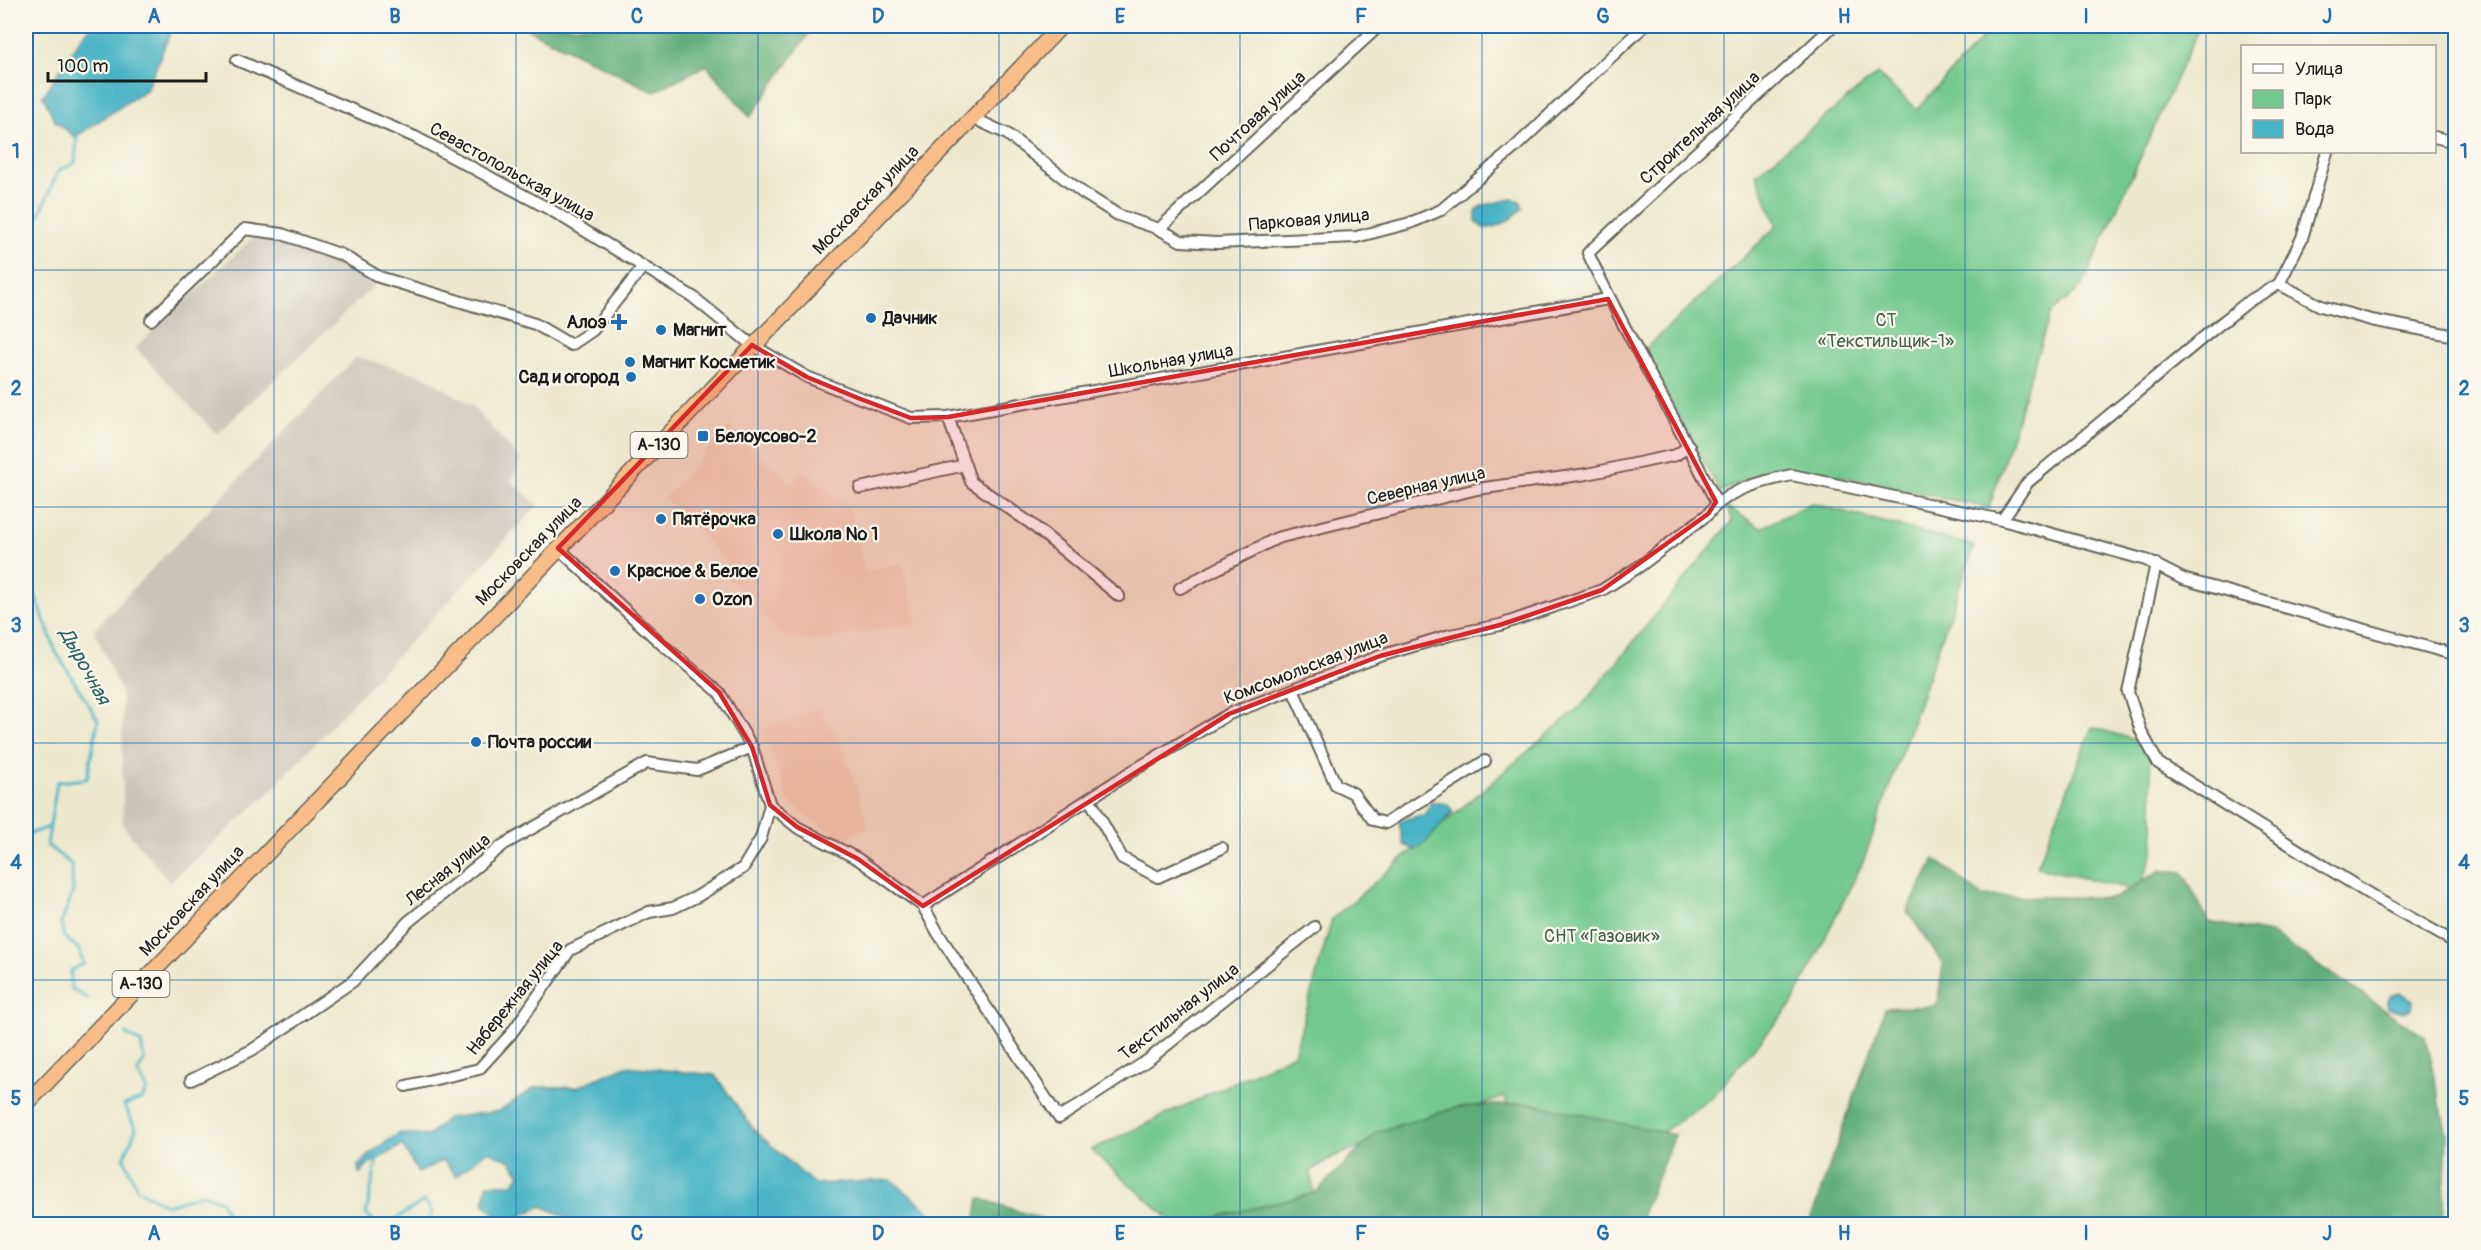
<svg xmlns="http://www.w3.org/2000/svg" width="2481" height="1250" font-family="Pangolin,sans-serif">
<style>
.built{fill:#ecd8ba}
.industrial{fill:#cbc3b8}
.green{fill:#73c98d;stroke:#487254;stroke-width:1.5}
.forest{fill:#5ead78;stroke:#3d644a;stroke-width:1.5}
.water{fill:#47b3c5;stroke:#326870;stroke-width:1.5}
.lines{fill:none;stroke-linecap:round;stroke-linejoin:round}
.stream{stroke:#47b3c5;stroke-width:3}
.minor-casing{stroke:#65635a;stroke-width:14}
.highway-casing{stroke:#65635a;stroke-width:18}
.minor{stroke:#fff;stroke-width:10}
.highway{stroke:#f8bd88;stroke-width:15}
.marked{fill:#d62828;fill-opacity:0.2;stroke:#d62828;stroke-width:4.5;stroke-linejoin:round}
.grid{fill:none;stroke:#1f6fb2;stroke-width:1.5;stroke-opacity:0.55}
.poi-dot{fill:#1f6fb2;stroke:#fbf7ec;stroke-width:2}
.labels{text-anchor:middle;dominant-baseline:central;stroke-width:4.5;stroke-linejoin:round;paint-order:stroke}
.shield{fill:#fbf7ec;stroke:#5f5e5a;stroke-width:1.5}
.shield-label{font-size:16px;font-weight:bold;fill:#1c1c1c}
.street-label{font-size:18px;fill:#1c1c1c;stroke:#fbf7ec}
.poi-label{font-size:18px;font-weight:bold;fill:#1c1c1c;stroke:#fbf7ec;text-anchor:start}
.park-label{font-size:18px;fill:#3f6149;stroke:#fbf7ec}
.water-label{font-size:20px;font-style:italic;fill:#2f6068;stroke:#fbf7ec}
.neatline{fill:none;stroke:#1f6fb2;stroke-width:2}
.grid-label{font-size:20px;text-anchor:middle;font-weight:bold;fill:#1f6fb2}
</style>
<rect width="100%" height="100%" fill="#fbf7ec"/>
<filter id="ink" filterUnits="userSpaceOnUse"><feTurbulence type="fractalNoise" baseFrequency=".0167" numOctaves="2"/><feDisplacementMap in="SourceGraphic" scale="12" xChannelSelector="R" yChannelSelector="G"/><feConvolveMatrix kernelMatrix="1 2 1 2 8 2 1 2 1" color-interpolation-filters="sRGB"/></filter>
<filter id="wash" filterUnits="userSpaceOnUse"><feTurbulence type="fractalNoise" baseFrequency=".008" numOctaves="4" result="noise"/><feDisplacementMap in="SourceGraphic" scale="24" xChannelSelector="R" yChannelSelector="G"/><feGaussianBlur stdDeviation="1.35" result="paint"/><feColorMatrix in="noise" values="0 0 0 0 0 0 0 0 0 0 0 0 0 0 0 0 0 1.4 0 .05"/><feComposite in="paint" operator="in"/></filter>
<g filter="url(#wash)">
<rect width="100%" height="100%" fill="#ede8cd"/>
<!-- built -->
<g class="built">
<polygon points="729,426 791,484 804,471 850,509 865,571 902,563 917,623 811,642 779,634 725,574 726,560 664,498"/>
<polygon points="818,708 836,735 850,767 869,827 843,839 814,822 788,801 763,729"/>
</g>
<!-- industrial -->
<g class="industrial">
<polygon points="260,231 378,282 217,434 135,348"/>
<polygon points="356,357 424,376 470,404 521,460 511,481 538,505 269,793 170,882 123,826 122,696 94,629"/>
</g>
<!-- green -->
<g class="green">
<polygon points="1993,26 2200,26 2082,286 2050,314 1989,508 1811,470 1766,470 1720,492 1643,351 1777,226 1756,174 1877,74 1917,109"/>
<polygon points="1811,503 1974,546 1863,862 1792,1004 1711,1098 1653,1139 1518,1123 1504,1097 1333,1157 1310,1171 1315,1197 1201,1224 1175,1224 1091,1150 1294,1054 1332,919 1582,705 1732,521 1727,507 1761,528"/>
<polygon points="2092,727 2146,743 2151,768 2154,850 2139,891 2037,867"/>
</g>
<!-- forest -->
<g class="forest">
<polygon points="521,26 814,26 750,117 706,65 654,92"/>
<polygon points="1935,859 1982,896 2115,898 2161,870 2183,872 2209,922 2271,933 2425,1037 2447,1134 2443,1224 1809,1224 1885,1008 1937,1006 1943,964 1907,911"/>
<polygon points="1530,1103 1675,1135 1638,1224 1188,1224 1315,1193 1377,1132 1458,1107"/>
<polygon points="979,1198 1057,1224 975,1224"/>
</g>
<!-- water -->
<g class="water">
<polygon points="92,26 173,26 147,89 75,137 55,121 43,96 82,36"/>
<path d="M 1512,199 L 1520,201 L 1523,208 C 1510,220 1501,228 1483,228 L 1476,221 L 1476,212 L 1481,206 Z"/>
<polygon points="1431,802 1448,804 1453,812 1426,842 1415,850 1404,845 1399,823 1402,820 1426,814"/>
<polygon points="2400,993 2413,1000 2412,1009 2404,1012 2388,1008 2387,1002 2391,995"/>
<polygon points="626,1066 715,1075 754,1130 814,1184 892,1180 944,1224 722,1224 674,1214 629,1224 581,1224 542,1206 505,1223 484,1204 487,1184 513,1184 520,1175 511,1161 487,1151 456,1176 443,1160 418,1173 402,1145 366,1166 360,1174 358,1166 377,1148 400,1133 428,1136 448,1118 499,1111 536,1087 577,1087"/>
</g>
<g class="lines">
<!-- stream -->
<g class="stream">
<polyline points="26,247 58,171 75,163 77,135"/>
<polyline points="26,570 56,652 98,720 87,779 57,782 47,845 72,865 73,892 61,923 64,937 78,948 84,964 71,970 71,988 88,999"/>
<polyline points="26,835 49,827"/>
<polyline points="126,1034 141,1043 144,1060 138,1072 147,1090 142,1099 124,1105 136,1129 124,1158 137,1189 166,1205 203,1194 221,1201 232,1224"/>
<polyline points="377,1160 366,1214 377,1224"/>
<polyline points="388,1224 424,1201 432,1211 428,1224"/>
</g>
</g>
</g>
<g filter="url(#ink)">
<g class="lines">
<defs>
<g id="minor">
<polyline points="237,60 415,137 551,210 693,297 752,345 807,377 911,418 948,417 1608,299"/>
<polyline points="973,118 1007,134 1083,193 1118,215 1159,229 1181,241 1217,243 1356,237 1410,223 1441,210 1513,149 1644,26"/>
<polyline points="2434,137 2456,142"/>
<polyline points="1159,229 1379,26"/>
<polyline points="2279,284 2321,306 2371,320 2456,336"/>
<polyline points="151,320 245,229 282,234 342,255 379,277 535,324 571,345 593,330 643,267"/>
<polyline points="948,417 971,482 1030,523 1119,596"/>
<polyline points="860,488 965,465"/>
<path d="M 1716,502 C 1676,418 1627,338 1588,253 L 1833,26"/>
<polyline points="2002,520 2028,482 2210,332 2249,301 2279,284 2302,238 2327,152"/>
<polyline points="558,548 664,646 719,692 752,747 770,805 797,827 858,859 923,906 938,933 1059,1118 1148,1060 1315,927"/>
<polyline points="2156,564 2128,692 2141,731 2158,763 2379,900 2456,943"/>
<polyline points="1180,588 1277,538 1477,489 1587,474 1676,455 1689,446"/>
<polyline points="1293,690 1336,785 1353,793 1373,820 1386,823 1485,761"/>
<polyline points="1090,800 1122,858 1158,877 1222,848"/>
<path d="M 923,906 L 1129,773 L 1229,714 L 1380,656 L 1450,635 L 1500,625 L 1602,590 L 1640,566 L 1708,514 C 1726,490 1763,481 1792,475 L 2002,520 L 2146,560 L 2183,579 L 2456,655"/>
<polyline points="191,1080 252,1050 353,981 408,922 503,845 647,763 697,770 752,747"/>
<polyline points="406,1086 479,1069 511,1034 570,950 649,912 673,908 698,896 743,868 761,838 770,805"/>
</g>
<polyline id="highway" points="26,1104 1061,26"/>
</defs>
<!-- minor casing -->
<use href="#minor" class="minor-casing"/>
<!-- highway casing -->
<use href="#highway" class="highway-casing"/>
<!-- minor -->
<use href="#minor" class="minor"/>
<!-- highway -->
<use href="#highway" class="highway"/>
</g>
</g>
<!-- marked area -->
<path class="marked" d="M 1608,299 L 1716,502 L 1708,514 L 1602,590 L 1500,625 L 1380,656 L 1229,714 L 923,906 L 858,859 L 797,827 L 770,805 L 752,747 L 719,692 L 558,548 L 752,345 L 807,377 L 858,398 L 911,418 L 948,417 Z"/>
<!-- grid -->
<path class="grid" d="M 274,26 L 274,1224M 516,26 L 516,1224M 758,26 L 758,1224M 999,26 L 999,1224M 1240,26 L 1240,1224M 1482,26 L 1482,1224M 1724,26 L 1724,1224M 1965,26 L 1965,1224M 2206,26 L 2206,1224M 26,270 L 2456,270M 26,507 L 2456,507M 26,743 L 2456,743M 26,980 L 2456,980"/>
<!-- markers -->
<g class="poi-dot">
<circle cx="871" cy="318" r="6"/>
<path d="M616 313h6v6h6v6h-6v6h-6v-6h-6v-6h6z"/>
<circle cx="661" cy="330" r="6"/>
<circle cx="630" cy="362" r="6"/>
<circle cx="631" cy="377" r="6"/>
<rect x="697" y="430" width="12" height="12" rx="3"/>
<circle cx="661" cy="519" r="6"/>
<circle cx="778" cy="534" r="6"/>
<circle cx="615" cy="571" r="6"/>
<circle cx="700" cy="599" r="6"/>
<circle cx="476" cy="742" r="6"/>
</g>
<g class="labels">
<!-- shield labels -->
<g class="shield">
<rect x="630.5" y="432" width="57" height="26" rx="4.5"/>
<rect x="112.5" y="971" width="57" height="26" rx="4.5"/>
</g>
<g class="shield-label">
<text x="659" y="445">А-130</text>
<text x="141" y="984">А-130</text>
</g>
<!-- street labels -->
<g class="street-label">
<text transform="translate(1258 116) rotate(-43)">Почтовая улица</text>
<text transform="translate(1700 128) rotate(-43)">Строительная улица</text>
<text transform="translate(512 172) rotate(29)">Севастопольская улица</text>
<text transform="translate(866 200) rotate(-46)">Московская улица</text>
<text transform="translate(1309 220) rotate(-5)">Парковая улица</text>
<text transform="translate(1171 361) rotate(-10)">Школьная улица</text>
<text transform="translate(1426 486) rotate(-13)">Северная улица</text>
<text transform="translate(529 551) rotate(-46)">Московская улица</text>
<text transform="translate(1306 668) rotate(-21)">Комсомольская улица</text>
<text transform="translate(448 870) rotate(-39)">Лесная улица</text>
<text transform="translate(192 901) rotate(-47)">Московская улица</text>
<text transform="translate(515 998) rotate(-51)">Набережная улица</text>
<text transform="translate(1179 1012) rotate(-38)">Текстильная улица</text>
</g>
<!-- poi labels -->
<g class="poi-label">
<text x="883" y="318">Дачник</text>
<text x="607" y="322" text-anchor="end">Алоэ</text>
<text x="673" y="330">Магнит</text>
<text x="642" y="362">Магнит Косметик</text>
<text x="619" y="377" text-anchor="end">Сад и огород</text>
<text x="715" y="436">Белоусово-2</text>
<text x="673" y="519">Пятёрочка</text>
<text x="790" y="534">Школа № 1</text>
<text x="627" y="571">Красное &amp; Белое</text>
<text x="712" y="599">Ozon</text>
<text x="488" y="742">Почта россии</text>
</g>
<!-- park labels -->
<g class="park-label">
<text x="1886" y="320">СТ<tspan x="1886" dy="21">«Текстильщик-1»</tspan></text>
<text x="1602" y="936">СНТ «Газовик»</text>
</g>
<!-- water labels -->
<g class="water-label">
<text transform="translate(85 666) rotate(61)">Дырочная</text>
</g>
</g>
<!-- margin -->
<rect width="2481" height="1250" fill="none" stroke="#fbf7ec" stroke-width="66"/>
<!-- legend -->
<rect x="2241" y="45" width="195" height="108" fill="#fbf7ec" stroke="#a29f99" stroke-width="1.5"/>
<rect x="2253" y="64" width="30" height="9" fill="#ffffff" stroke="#a29f99" stroke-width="1.5"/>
<text x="2295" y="75" font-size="18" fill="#1c1c1c">Улица</text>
<rect x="2253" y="90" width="30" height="18" fill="#73c98d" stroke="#a29f99" stroke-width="1.5"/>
<text x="2295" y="105" font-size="18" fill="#1c1c1c">Парк</text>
<rect x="2253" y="120" width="30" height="18" fill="#47b3c5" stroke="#a29f99" stroke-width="1.5"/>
<text x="2295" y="135" font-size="18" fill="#1c1c1c">Вода</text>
<!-- scale -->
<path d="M48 72v9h158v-9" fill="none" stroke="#1c1c1c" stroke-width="3"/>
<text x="57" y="72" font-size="18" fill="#1c1c1c" stroke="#fbf7ec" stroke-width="4.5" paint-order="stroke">100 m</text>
<rect x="33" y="33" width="2415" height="1184" class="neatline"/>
<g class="grid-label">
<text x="154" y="23">A</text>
<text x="395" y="23">B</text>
<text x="637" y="23">C</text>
<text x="878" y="23">D</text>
<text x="1120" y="23">E</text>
<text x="1361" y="23">F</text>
<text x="1603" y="23">G</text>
<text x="1844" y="23">H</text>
<text x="2086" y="23">I</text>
<text x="2327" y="23">J</text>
<text x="16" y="158">1</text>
<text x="2464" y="158">1</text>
<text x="16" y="395">2</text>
<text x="2464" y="395">2</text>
<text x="16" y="632">3</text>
<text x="2464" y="632">3</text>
<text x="16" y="869">4</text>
<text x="2464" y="869">4</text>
<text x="16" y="1105">5</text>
<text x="2464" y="1105">5</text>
<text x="154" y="1240">A</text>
<text x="395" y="1240">B</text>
<text x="637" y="1240">C</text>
<text x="878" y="1240">D</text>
<text x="1120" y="1240">E</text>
<text x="1361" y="1240">F</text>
<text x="1603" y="1240">G</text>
<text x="1844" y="1240">H</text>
<text x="2086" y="1240">I</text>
<text x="2327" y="1240">J</text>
</g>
</svg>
